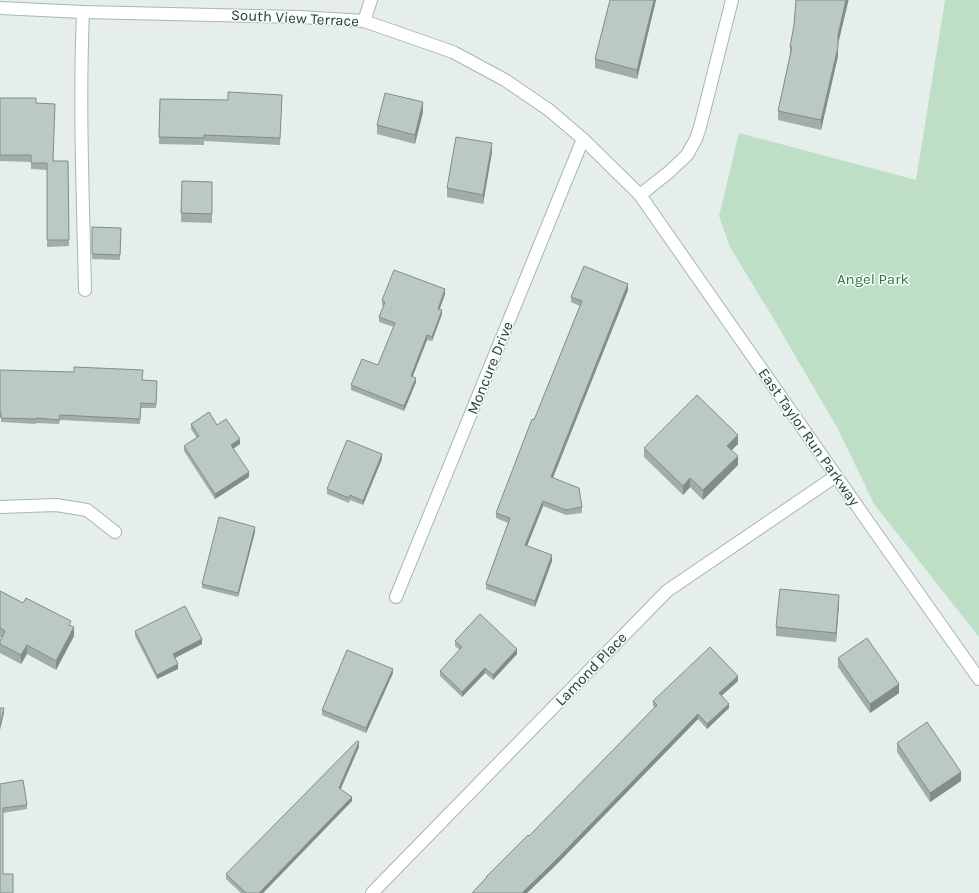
<svg xmlns="http://www.w3.org/2000/svg" width="979" height="893" font-family="Karla,sans-serif">
<style>
.green{fill:#bedfc6}
.lines{fill:none;stroke-linecap:round;stroke-linejoin:round}
.service-casing{stroke:#a7b7b1;stroke-width:14}
.minor-casing{stroke:#a7b7b1;stroke-width:14}
.service{stroke:#fff;stroke-width:12}
.minor{stroke:#fff;stroke-width:12}
.wall{fill:#a0ada8}
.shaded-wall{fill:#828d88}
.building{fill:#bac9c3;stroke:#828d88}
.labels{text-anchor:middle;dominant-baseline:central;stroke-width:3;stroke-linejoin:round;paint-order:stroke}
.street-label{font-size:15px;fill:#244137;stroke:#f6faf8}
.park-label{font-size:15px;fill:#2e7846;stroke:#f6faf8}
</style>
<rect width="100%" height="100%" fill="#e5eeea"/>
<!-- green -->
<polygon class="green" points="945,0 979,0 979,637 874,504 838,429 776,323 730,247 719,216 739,133 916,180"/>
<g class="lines">
<defs>
<path id="service" d="M 83,12 C 79,104 83,197 85,290"/>
<g id="minor">
<polyline points="0,8 83,12 300,17 364,21 453,52 505,80 549,110 583,139 640,195 871,526 979,679"/>
<polyline points="364,21 371,0"/>
<polyline points="640,195 669,172 687,155 696,139 700,127 732,0"/>
<polyline points="0,507 56,505 87,510 115,532"/>
<polyline points="396,597 583,139"/>
<polyline points="372,893 667,591 836,476"/>
</g>
</defs>
<!-- service casing -->
<use href="#service" class="service-casing"/>
<!-- minor casing -->
<use href="#minor" class="minor-casing"/>
<!-- service -->
<use href="#service" class="service"/>
<!-- minor -->
<use href="#minor" class="minor"/>
</g>
<!-- wall -->
<g class="wall">
<polygon points="610,0 656,0 637,79 595,68 595,59"/>
<polygon points="796,0 849,0 848,2 838,44 838,56 821,130 778,120 778,111 790,55 790,47 794,25"/>
<polygon points="282,95 280,145 204,141 204,145 159,144 160,99 228,100"/>
<polygon points="0,98 36,103 54,161 68,161 69,246 47,247 47,170 31,169 31,162 0,161"/>
<polygon points="423,112 415,144 377,134 377,125"/>
<polygon points="492,152 483,204 447,197 447,188"/>
<polygon points="182,181 212,182 212,223 181,222"/>
<polygon points="121,228 120,260 92,259 92,254"/>
<polygon points="628,290 553,478 582,507 582,513 566,515 543,506 527,546 552,561 535,607 486,589 486,584 508,523 496,518 496,513 534,420 580,306 571,302 571,297"/>
<polygon points="445,294 440,309 442,314 432,341 427,340 412,377 416,382 404,411 351,390 351,385 378,365 394,327 379,322 379,317 384,306 382,305 382,300"/>
<polygon points="0,370 157,381 156,408 141,408 140,424 60,420 59,424 36,423 36,424 1,422 1,418 0,417"/>
<polygon points="191,424 217,425 240,444 233,449 249,477 215,499 184,451 184,446 197,438 191,429"/>
<polygon points="738,444 731,450 738,465 703,500 690,487 683,495 644,457 644,448"/>
<polygon points="382,459 363,505 350,500 349,503 327,494 327,489"/>
<polygon points="255,532 238,597 202,588 202,584"/>
<polygon points="0,591 23,603 71,626 74,636 56,670 27,654 21,664 0,653 0,641 2,638 0,637"/>
<polygon points="839,604 836,642 776,636 776,627"/>
<polygon points="135,631 202,644 175,658 178,669 157,679 135,636"/>
<polygon points="455,641 517,654 493,680 485,673 462,697 440,676 440,671 460,650 455,646"/>
<polygon points="838,658 899,693 870,713 838,667"/>
<polygon points="393,673 366,733 322,715 322,710"/>
<polygon points="738,681 722,695 729,708 707,729 698,719 555,866 527,893 472,893 486,878 486,877 529,836 654,708 653,705 653,701"/>
<polygon points="897,743 961,781 930,802 897,752"/>
<polygon points="359,747 340,789 352,801 263,893 241,893 226,879 226,874"/>
<polygon points="0,784 27,805 27,809 3,813"/>
</g>
<!-- shaded-wall -->
<g class="shaded-wall">
<polygon points="654,0 656,0 637,79 637,70"/>
<polygon points="846,0 848,0 848,2 838,44 838,56 821,130 821,120 838,35"/>
<polygon points="423,102 423,112 415,144 415,135"/>
<polygon points="492,143 492,152 483,204 483,195"/>
<polygon points="628,284 628,290 551,482 551,477"/>
<polygon points="445,289 445,294 438,313 438,309"/>
<polygon points="442,310 442,314 432,341 432,337"/>
<polygon points="427,335 427,340 411,381 411,376"/>
<polygon points="416,378 416,382 404,411 404,406"/>
<polygon points="738,435 738,444 727,455 727,446"/>
<polygon points="240,439 240,444 231,450 231,445"/>
<polygon points="382,454 382,459 363,505 363,501"/>
<polygon points="738,456 738,465 703,500 703,490"/>
<polygon points="249,472 249,477 215,499 215,494"/>
<polygon points="690,478 690,487 683,495 683,486"/>
<polygon points="543,501 543,506 525,551 525,545"/>
<polygon points="255,527 255,532 238,597 238,593"/>
<polygon points="552,555 552,561 535,607 535,601"/>
<polygon points="839,595 839,604 836,642 836,633"/>
<polygon points="74,627 74,636 56,670 56,661"/>
<polygon points="202,639 202,644 173,659 173,654"/>
<polygon points="27,645 27,654 21,664 21,655"/>
<polygon points="517,649 517,654 493,680 493,675"/>
<polygon points="178,664 178,669 157,679 157,675"/>
<polygon points="485,668 485,673 462,697 462,692"/>
<polygon points="393,669 393,673 366,733 366,728"/>
<polygon points="738,676 738,681 719,698 719,693"/>
<polygon points="899,684 899,693 870,713 870,704"/>
<polygon points="729,704 729,708 707,729 707,724"/>
<polygon points="4,708 4,713 0,730 0,725"/>
<polygon points="698,714 698,719 555,866 527,893 522,893"/>
<polygon points="359,742 359,747 339,793 339,788"/>
<polygon points="961,772 961,781 930,802 930,793"/>
<polygon points="352,797 352,801 263,893 259,893"/>
</g>
<!-- building -->
<g class="building">
<polygon points="610,0 654,0 637,70 595,59"/>
<polygon points="796,0 846,0 838,35 838,47 821,120 778,111 792,47 790,47 794,25"/>
<polygon points="228,92 282,95 280,138 204,135 204,138 159,137 160,99 228,100"/>
<polygon points="385,93 423,102 415,135 377,125"/>
<polygon points="0,98 36,98 36,103 55,104 53,161 68,161 69,240 47,240 47,163 31,163 31,155 0,155"/>
<polygon points="456,137 492,143 483,195 447,188"/>
<polygon points="182,181 212,182 212,214 181,213"/>
<polygon points="92,227 121,228 120,255 92,254"/>
<polygon points="584,266 628,284 551,477 579,488 582,507 566,510 543,501 525,545 552,555 535,601 486,584 510,518 496,513 532,419 534,420 582,301 571,297"/>
<polygon points="394,270 445,289 438,309 442,310 432,337 427,335 411,376 416,378 404,406 351,385 362,359 378,365 395,323 379,317 385,302 382,300"/>
<polygon points="74,367 143,370 142,380 157,381 156,404 141,403 140,419 60,415 59,420 36,418 36,419 1,418 1,413 0,413 0,370 74,372"/>
<polygon points="697,395 738,435 727,446 738,456 703,490 690,478 683,486 644,448"/>
<polygon points="209,412 217,425 226,419 240,439 231,445 249,472 215,494 184,446 199,436 191,424"/>
<polygon points="347,440 382,454 363,501 350,495 349,498 327,489"/>
<polygon points="219,517 255,527 238,593 202,584"/>
<polygon points="780,589 839,595 836,633 776,627"/>
<polygon points="0,591 23,603 26,598 71,621 69,625 74,627 56,661 27,645 21,655 0,644 0,641 5,631 0,628"/>
<polygon points="185,606 202,639 173,654 178,664 157,675 135,631"/>
<polygon points="480,614 517,649 493,675 485,668 462,692 440,671 462,647 455,641"/>
<polygon points="867,638 899,684 870,704 838,658"/>
<polygon points="710,647 738,676 719,693 729,704 707,724 698,714 555,861 522,893 472,893 487,877 486,877 528,835 529,836 657,705 653,701"/>
<polygon points="347,650 393,669 366,728 322,710"/>
<polygon points="0,708 4,708 0,725"/>
<polygon points="927,722 961,772 930,793 897,743"/>
<polygon points="357,741 359,742 339,788 352,797 259,893 246,893 226,874"/>
<polygon points="23,780 27,805 3,808 3,874 13,874 13,893 0,893 0,784"/>
</g>
<g class="labels">
<!-- street labels -->
<g class="street-label">
<text transform="translate(295 18) rotate(3)">South View Terrace</text>
<text transform="translate(490 368) rotate(-68)">Moncure Drive</text>
<text transform="translate(809 437) rotate(55)">East Taylor Run Parkway</text>
<text transform="translate(591 669) rotate(-46)">Lamond Place</text>
</g>
<!-- park labels -->
<g class="park-label">
<text x="873" y="279">Angel Park</text>
</g>
</g>
</svg>
